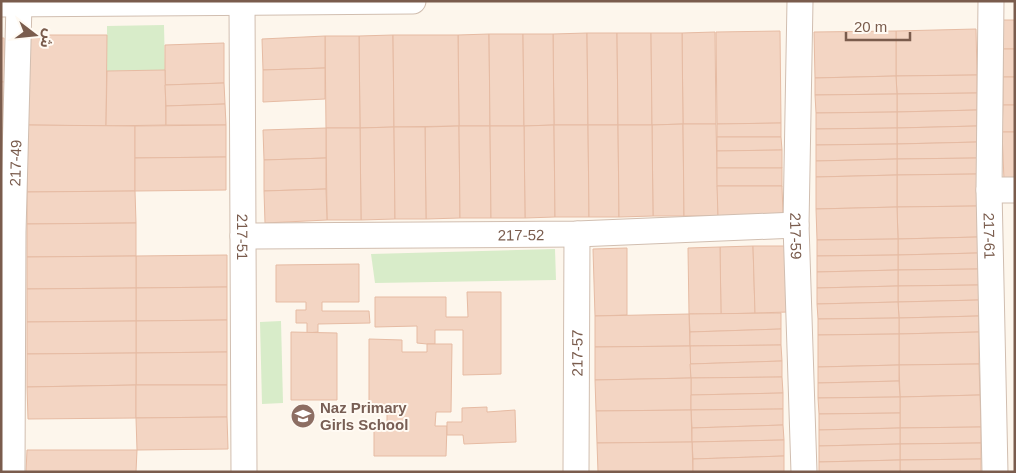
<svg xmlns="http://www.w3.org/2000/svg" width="1016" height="473" font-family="Helvetica,'Noto Sans Arabic',sans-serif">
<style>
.green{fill:#d8ecc9}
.building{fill:#f3d5c3;stroke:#e6bba3}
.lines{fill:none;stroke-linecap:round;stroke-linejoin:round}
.street-casing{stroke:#d1beb0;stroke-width:27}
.street{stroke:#fff;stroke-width:25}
.labels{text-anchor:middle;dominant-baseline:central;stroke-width:4;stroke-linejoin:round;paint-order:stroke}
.street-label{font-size:15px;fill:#7a5c4d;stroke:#fffaf3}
.education-label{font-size:15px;font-weight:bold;fill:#785e54;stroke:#fffaf3;text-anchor:start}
</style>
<rect width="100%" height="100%" fill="#fdf6ec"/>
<!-- green -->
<g class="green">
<polygon points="164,25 165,70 107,71 107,26"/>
<polygon points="555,249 556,280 375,283 371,254"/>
<polygon points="281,321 283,403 262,404 260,322"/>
</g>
<!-- building -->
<g class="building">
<rect x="1003" y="20" width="12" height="29"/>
<polygon points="976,29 977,75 896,76 896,31"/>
<polygon points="780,31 781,123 717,124 716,32"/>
<polygon points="896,31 896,76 815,78 814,32"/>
<polygon points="715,32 716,124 683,124 682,33"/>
<polygon points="587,33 588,125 554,125 553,34"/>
<polygon points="587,33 617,33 618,125 588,125"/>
<polygon points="617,33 651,33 652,125 618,125"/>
<polygon points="651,33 682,33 683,124 652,125"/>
<polygon points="489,34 490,126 459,126 458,35"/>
<polygon points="489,34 523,34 524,126 490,126"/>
<polygon points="523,34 553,34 554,125 524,126"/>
<polygon points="30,35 107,35 106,126 28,125"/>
<polygon points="393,35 394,127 360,128 359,36"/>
<polygon points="393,35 458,35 459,126 394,127"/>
<polygon points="325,36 359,36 360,128 326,128"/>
<polygon points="325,36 325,68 263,70 262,39"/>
<polygon points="1,38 4,38 5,82 1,82"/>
<polygon points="224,43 224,83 165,85 165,45"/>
<rect x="1003" y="49" width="12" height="28"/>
<polygon points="325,68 325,99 263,102 263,70"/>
<polygon points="165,70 166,125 106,126 107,71"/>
<polygon points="977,75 977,93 897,94 896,76"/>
<polygon points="896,76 897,94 815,95 815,78"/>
<rect x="1003" y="77" width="12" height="28"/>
<polygon points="1,82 5,82 4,128 1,128"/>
<polygon points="224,83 225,104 166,106 165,85"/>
<polygon points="977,93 977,110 897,112 897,94"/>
<polygon points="897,94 897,112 816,113 815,95"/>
<polygon points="225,104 226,125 166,125 166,106"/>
<polygon points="1003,105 1015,105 1015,132 1002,132"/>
<polygon points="977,110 977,126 897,128 897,112"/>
<polygon points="897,112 897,128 816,129 816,113"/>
<polygon points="781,123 781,137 717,137 717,124"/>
<polygon points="683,124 684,216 653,216 652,125"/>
<polygon points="683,124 716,124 718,216 684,216"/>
<polygon points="28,125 135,126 135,191 27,192"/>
<polygon points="226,125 226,157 135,158 135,126"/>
<polygon points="554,125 555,217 525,218 524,126"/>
<polygon points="554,125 588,125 589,217 555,217"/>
<polygon points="588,125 618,125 619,217 589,217"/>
<polygon points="618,125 652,125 653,216 619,217"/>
<polygon points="459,126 460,218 426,219 425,127"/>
<polygon points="459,126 490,126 491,218 460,218"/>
<polygon points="490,126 524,126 525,218 491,218"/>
<polygon points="977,126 978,142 897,144 897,128"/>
<polygon points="394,127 395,219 361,220 360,128"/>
<polygon points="394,127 425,127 426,219 395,219"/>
<polygon points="1,128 4,128 5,158 1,158"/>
<polygon points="326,128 360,128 361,220 327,220"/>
<polygon points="326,128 326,158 264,160 263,130"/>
<polygon points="897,128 897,144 816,145 816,129"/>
<polygon points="1002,132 1015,132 1015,180 1004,180"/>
<polygon points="717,137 781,137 782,150 717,151"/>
<polygon points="978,142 978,158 897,159 897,144"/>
<polygon points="897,144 897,159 816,161 816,145"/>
<polygon points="782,150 782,168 717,168 717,151"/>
<polygon points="226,157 226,190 135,191 135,158"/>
<polygon points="1,158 5,158 4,188 1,189"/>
<polygon points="326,158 326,189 264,191 264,160"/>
<polygon points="978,158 978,174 897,175 897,159"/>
<polygon points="897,159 897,175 816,177 816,161"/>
<rect x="717" y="168" width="65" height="18"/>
<polygon points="978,174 978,206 897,207 897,175"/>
<polygon points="897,175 897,207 816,209 816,177"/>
<polygon points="717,186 782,186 783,215 718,216"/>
<polygon points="326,189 327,220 265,223 264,191"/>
<polygon points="135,191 136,223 27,224 27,192"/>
<polygon points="978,206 978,237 898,239 897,207"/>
<polygon points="897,207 898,239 817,240 816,209"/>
<polygon points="136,223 136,256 27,257 27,224"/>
<polygon points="978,237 978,253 898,255 898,239"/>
<polygon points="898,239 898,255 817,256 817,240"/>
<polygon points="753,246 755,313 721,314 720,247"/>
<polygon points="753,246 786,246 788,312 755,313"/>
<polygon points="720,247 721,314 689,314 688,248"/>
<polygon points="627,248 627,315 595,316 593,249"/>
<polygon points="978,253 979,269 898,270 898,255"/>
<polygon points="227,255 227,287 136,288 136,256"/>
<polygon points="898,255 898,270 817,272 817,256"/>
<polygon points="136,256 136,288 27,289 27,257"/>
<polygon points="359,264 359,302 322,302 322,311 369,311 370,323 318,324 318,332 307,333 307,323 296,323 296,310 306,310 306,302 276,302 276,265"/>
<polygon points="979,269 979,285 898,286 898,270"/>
<polygon points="898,270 898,286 817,288 817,272"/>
<polygon points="979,285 979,300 898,302 898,286"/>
<polygon points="898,286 898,302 817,304 817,288"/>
<polygon points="227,287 227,320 136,321 136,288"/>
<polygon points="136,288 136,321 27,322 27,289"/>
<polygon points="467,292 501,292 501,374 463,375 463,330 435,330 435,344 427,344 417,343 417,326 375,327 375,297 446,297 446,317 468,317"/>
<polygon points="979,300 979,316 899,318 898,302"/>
<polygon points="898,302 899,318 818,319 817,304"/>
<polygon points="781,313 781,329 690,332 689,314"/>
<polygon points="689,314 690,346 595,347 595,316"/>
<polygon points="979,316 979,332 899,334 899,318"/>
<polygon points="899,318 899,334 818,335 818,319"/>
<polygon points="227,320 227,352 136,353 136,321"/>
<polygon points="136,321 136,353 27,354 27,322"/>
<polygon points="781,329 781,345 690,346 690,332"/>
<polygon points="291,332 337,333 337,400 291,400"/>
<polygon points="979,332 979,364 899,365 899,334"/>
<polygon points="899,334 899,365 818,367 818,335"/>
<polygon points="369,339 402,340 402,352 427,352 427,344 452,344 451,412 436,412 435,426 447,426 446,456 374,456 374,425 387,425 387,412 369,412"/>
<polygon points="781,345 782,361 690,364 690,346"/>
<polygon points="690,346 691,378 595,380 595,347"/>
<polygon points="227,352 227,385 136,385 136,353"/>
<polygon points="136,353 136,385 27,387 27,354"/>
<polygon points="782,361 782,377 691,378 690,364"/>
<polygon points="979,364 980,395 900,397 899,365"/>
<polygon points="899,365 899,381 818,383 818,367"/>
<polygon points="782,377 783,393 691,395 691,378"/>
<polygon points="691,378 691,410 596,411 595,380"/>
<polygon points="899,381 900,397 818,398 818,383"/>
<polygon points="136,385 136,418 28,419 27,387"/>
<polygon points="136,385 227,385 227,417 136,418"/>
<polygon points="783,393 783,409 691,410 691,395"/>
<polygon points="980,395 981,427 900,428 900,397"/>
<polygon points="900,397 900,413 819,414 818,398"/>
<polygon points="487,407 487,412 515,410 516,442 464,444 463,435 447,435 447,422 462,422 462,408"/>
<polygon points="783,409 783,425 692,428 691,410"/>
<polygon points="691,410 692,442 597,443 596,411"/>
<polygon points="900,413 900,428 819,430 819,414"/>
<polygon points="227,417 228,449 137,450 136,418"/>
<polygon points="783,425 784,440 692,442 692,428"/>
<polygon points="981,427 981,443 900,444 900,428"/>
<polygon points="900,428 900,444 819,446 819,430"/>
<polygon points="784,440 784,456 693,459 692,442"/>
<polygon points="692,442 693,472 598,472 597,443"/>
<polygon points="981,443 981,459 900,460 900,444"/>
<polygon points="900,444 900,460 819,462 819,446"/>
<polygon points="27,450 137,450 136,472 26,472"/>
<polygon points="784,456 784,472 693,472 693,459"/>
<polygon points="981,459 981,472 900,472 900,460"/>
<polygon points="900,460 900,472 819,472 819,462"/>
</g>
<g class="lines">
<defs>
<g id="street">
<path id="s1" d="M 800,1 L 796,225 L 804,472"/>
<path id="s2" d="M 991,1 L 989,190 L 995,472"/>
<path id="s3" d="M 242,2 L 244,472"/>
<polyline points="1,4 413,1"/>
<polyline points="989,190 1015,190"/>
<path id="s4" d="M 243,236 L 577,234 L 796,225"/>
<path id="s5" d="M 12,472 L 13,232 L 19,4"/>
<path id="s6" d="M 576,472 L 577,234"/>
</g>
</defs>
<!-- street casing -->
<use href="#street" class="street-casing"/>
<!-- street -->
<use href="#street" class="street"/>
</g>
<!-- icons -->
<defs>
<symbol id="school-disc" viewBox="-11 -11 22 22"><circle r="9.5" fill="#8d6e63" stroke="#fffaf3"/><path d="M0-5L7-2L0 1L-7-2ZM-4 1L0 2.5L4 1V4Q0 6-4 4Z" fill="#fff"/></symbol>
</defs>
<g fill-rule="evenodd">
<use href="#school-disc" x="289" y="402" width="28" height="28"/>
</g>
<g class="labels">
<!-- street labels -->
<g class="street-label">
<text stroke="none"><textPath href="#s5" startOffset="309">217-49</textPath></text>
<text stroke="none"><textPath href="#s4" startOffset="278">217-52</textPath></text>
<text stroke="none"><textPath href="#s3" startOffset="235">217-51</textPath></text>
<text stroke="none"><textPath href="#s1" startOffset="235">217-59</textPath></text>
<text stroke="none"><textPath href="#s2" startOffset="235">217-61</textPath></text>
<text stroke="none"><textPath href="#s6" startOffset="119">217-57</textPath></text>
</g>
<!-- education labels -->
<g class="education-label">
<text x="320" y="407">Naz Primary<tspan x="320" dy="17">Girls School</tspan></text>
</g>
</g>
<!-- border -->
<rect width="1016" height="473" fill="none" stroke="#7a5c4d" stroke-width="5"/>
<!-- north arrow -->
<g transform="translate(35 35) rotate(106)" stroke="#fffaf3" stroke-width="4" paint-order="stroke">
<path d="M0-4L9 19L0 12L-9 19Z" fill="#7a5c4d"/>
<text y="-8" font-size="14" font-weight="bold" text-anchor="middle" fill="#7a5c4d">ش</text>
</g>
<!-- scale -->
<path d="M846 32v8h64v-8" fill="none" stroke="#7a5c4d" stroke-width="2.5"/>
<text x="854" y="32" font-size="15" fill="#7a5c4d" stroke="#fffaf3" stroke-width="4" paint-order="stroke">20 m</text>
</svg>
